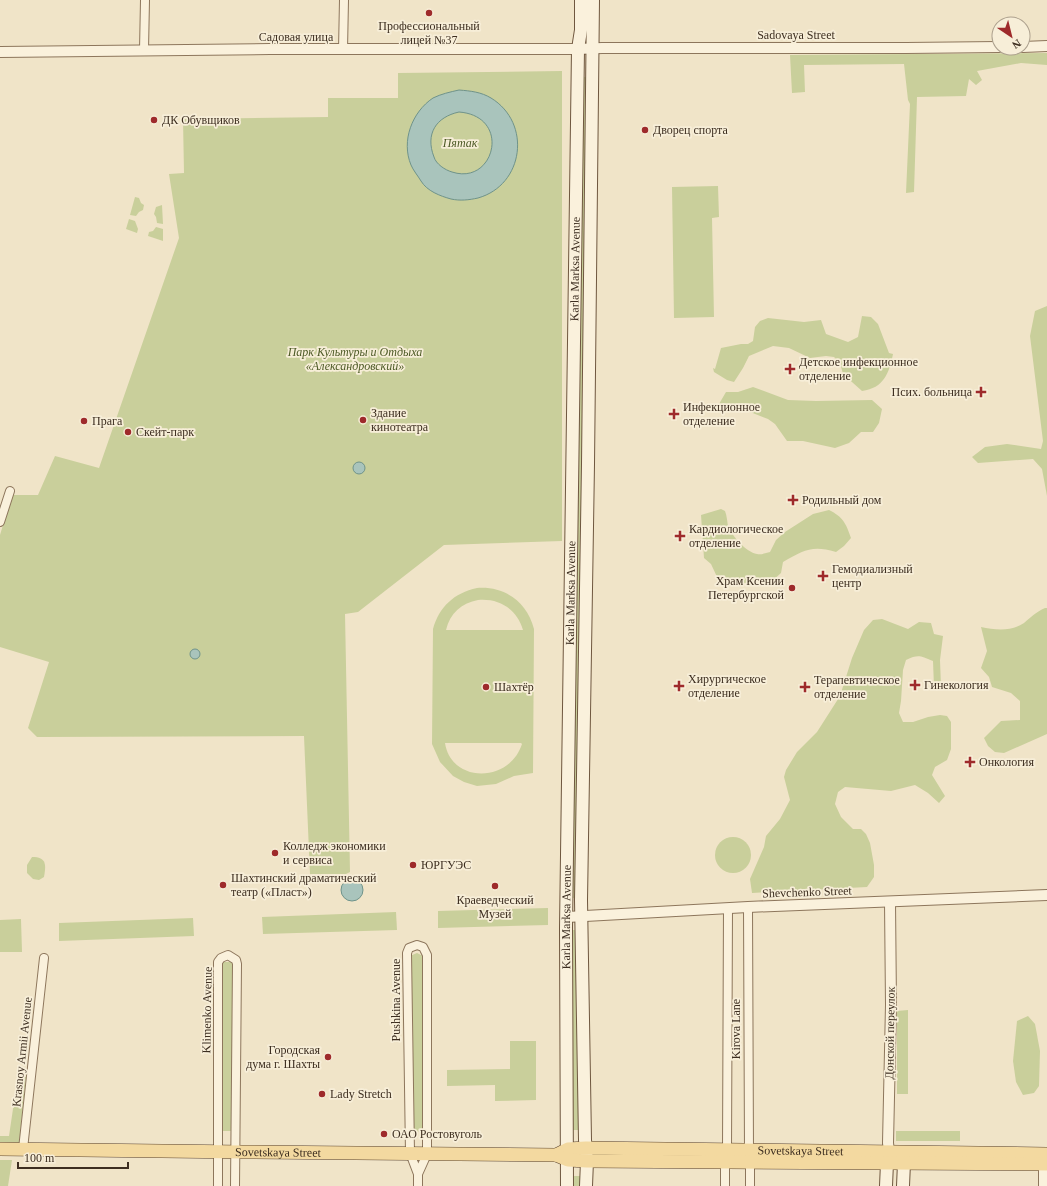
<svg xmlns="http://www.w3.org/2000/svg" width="1047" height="1186" font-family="Georgia,serif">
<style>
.green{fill:#c9cf9b;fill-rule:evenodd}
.water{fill:#a9c4bc;stroke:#6f938a;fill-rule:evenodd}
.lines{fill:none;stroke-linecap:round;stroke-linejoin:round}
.minor-casing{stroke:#8d765c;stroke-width:10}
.tertiary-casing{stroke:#8d765c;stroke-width:12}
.secondary-casing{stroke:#6f573f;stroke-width:14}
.primary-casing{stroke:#5b4430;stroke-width:14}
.minor{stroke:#faf1dc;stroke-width:8}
.tertiary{stroke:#faf1dc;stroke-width:10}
.secondary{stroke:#faf1dc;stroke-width:12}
.primary{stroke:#f3d9a0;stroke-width:13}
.poi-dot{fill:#9e2a2b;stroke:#f7eed8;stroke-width:1.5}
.labels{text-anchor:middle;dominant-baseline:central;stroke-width:3.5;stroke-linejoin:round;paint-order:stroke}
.poi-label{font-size:12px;fill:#3d2e20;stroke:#f7eed8;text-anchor:start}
.street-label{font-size:12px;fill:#3d2e20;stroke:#f7eed8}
.park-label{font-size:12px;font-style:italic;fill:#4d5a26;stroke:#f7eed8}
</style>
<rect width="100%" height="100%" fill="#f0e4c8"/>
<!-- green -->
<g class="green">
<polygon points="1047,53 1047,65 1021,63 977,71 982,80 976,85 969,79 966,96 917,97 914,192 906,193 910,104 908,100 904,64 804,65 805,92 792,93 790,55"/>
<polygon points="562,71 562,541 444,545 358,612 345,614 350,872 346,874 310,874 304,736 37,737 28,728 49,662 0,647 0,535 12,495 38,495 55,456 99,468 179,238 169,174 184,173 183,119 328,117 328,98 398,98 398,73"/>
<polygon points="584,77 589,77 577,898 572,898"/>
<polygon points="718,186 719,217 712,218 714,317 674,318 672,187"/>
<polygon points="135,197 139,198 141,203 144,205 143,210 139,212 136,216 130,215"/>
<polygon points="162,205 163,224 157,223 156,217 154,214 156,207"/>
<polygon points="129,219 135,221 138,229 137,233 126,229"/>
<polygon points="156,227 163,229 163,241 148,236 149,232 153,231"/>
<polygon points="1047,306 1047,496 1042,469 1033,459 978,463 972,457 985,447 1007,444 1041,449 1043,441 1030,336 1035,311"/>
<path d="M 862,316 L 871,317 L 878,324 L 889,353 L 893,354 C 889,373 884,388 862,391 L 843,374 L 840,363 L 834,357 L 826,356 L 810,358 L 789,348 L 773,346 L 749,356 L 743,368 L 734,382 L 727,380 L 714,372 L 713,368 L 715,369 L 721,348 L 741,344 L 748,344 L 753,341 L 755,327 L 760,321 L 768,318 L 804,322 L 821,320 L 826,334 L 848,342 L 858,337 Z"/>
<polygon points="753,387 788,400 816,401 872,400 882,409 879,423 873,432 861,432 849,443 835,448 803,441 787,441 775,424 768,419 730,404 719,404 726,392 738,392"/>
<path d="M 721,509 L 725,511 C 727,516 727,521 728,526 C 732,536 746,552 757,554 C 761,555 766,553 770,552 L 776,540 L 785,532 L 813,514 L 829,510 C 843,517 846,523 851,538 L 844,546 L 836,552 C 812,545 804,550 783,562 L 781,573 L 772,581 L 728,584 L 718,579 L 711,564 L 704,558 L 701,515 Z"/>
<path d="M 477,588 C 505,586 527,602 534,629 L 533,773 L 514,776 L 496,784 L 477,786 L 464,782 L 453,776 L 440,762 L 432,744 L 433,629 C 439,607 454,593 477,588 ZM 478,600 C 499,598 517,609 523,630 L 446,630 C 450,613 462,603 478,600 ZM 445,743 L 521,743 L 522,744 C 509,784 451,783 445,743 Z"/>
<path d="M 1045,608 L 1047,608 L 1047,734 L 1004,753 L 995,752 L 988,746 L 984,738 L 1001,721 L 1020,720 L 1020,701 L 1011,693 L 992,687 L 989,677 L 981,668 L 987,651 L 981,627 C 995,630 1011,632 1024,623 C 1031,617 1036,612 1045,608 Z"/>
<path d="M 882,619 L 908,629 L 919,622 L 931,623 L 934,634 L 943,636 L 940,660 L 941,687 L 934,687 L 933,661 C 920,656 919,654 906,660 L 903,670 L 901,701 L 899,713 L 903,722 L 913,722 L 928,717 L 940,715 L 947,716 L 951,722 L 951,749 L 947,760 L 935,767 L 932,775 L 945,796 L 939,803 L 928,793 L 915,785 L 891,791 L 845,787 L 838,792 L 835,804 L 841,817 L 853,829 L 861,829 L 866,834 L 870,843 L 874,865 L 874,877 L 867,887 L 752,893 L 750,879 L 764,847 L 766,836 L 780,819 L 790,800 L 784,777 L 786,770 L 797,752 L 817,732 L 840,696 L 852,658 L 864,630 L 873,620 Z"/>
<circle cx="733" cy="855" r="18"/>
<path d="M 32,857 C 47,857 46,865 44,877 L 39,880 L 33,879 L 27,873 L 27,865 Z"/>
<polygon points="548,908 548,925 438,928 438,911"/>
<polygon points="396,912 397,930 263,934 262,917"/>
<polygon points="193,918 194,936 59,941 59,923"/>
<polygon points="21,919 22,952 0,952 0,920"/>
<polygon points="570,930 578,930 580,1130 572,1130"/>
<polygon points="417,953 423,956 426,1131 411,1132 410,956"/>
<polygon points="222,962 233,962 232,1131 221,1131"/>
<polygon points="908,1010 908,1094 897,1094 897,1011"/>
<polygon points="1028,1016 1035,1024 1040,1051 1039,1086 1034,1093 1023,1095 1016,1082 1013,1061 1017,1021"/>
<polygon points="510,1041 536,1041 536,1100 495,1101 495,1085 447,1086 447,1070 510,1069"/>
<polygon points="18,1075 26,1077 19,1144 0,1144 0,1136 9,1136"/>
<rect x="896" y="1131" width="64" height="10"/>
<polygon points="0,1160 12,1160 8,1186 0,1186"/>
<rect x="572" y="1176" width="10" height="10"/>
</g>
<!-- water -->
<g class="water">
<path d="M 459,90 C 471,91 481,92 491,98 C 532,123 524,185 478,198 C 469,200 460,201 451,199 C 440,196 427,191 421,181 C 418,176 413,170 411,165 C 401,141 412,112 433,98 C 441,94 450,92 459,90 ZM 459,112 C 512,116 495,186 452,172 C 445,170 436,164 434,157 C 425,134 436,117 459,112 Z"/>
<circle cx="359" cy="468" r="6"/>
<circle cx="195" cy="654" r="5"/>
<circle cx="352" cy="890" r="11"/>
</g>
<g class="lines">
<defs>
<g id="minor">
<polyline points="144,50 145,0"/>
<polyline points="343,50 344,0"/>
<polyline points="0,522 10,491"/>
<polyline points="748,907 749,1151"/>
<polyline points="23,1149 44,958"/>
<polyline points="727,1151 728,908"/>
<polyline points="218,1186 218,962 221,958 228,955 236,960 237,964 235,1186"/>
<polyline points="418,1186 418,1174 427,1154 427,955 423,947 417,945 409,948 407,953 410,1153 418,1174"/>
<polyline points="725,1186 725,1162"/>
<polyline points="750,1186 750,1162"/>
<polyline points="1043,1186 1043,1164"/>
</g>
<g id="tertiary">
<polyline points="1023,47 1047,46"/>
<polyline points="0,52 270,49 578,49 602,48 906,48 999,47"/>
<polyline points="890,902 891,1005 888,1143 889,1151 894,1155"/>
<polyline points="567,917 748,907 1047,895"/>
</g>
<g id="secondary">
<path id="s1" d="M 567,1186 L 566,928 L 578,49 L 581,30 L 581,0"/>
<polyline points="586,1186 587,1161 585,1140 581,900 588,464 593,0"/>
<polyline points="886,1186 887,1163"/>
<polyline points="903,1186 904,1163"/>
</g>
<g id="primary">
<path id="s2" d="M 0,1149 L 243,1152 L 556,1155 L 568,1149 L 586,1148 L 1047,1154"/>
<polyline points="556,1155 568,1160 587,1161 1047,1164"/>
</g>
</defs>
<!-- minor casing -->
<use href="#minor" class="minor-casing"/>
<!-- tertiary casing -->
<use href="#tertiary" class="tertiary-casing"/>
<!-- secondary casing -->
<use href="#secondary" class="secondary-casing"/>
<!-- primary casing -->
<use href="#primary" class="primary-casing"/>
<!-- minor -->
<use href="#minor" class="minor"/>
<!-- tertiary -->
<use href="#tertiary" class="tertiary"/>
<!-- secondary -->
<use href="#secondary" class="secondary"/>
<!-- primary -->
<use href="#primary" class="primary"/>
</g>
<!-- markers -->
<g class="poi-dot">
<circle cx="429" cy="13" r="4"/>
<circle cx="154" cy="120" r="4"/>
<circle cx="645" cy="130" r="4"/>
<path d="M788 363h4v4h4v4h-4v4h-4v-4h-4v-4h4z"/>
<path d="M979 386h4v4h4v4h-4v4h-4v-4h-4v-4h4z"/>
<path d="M672 408h4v4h4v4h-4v4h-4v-4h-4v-4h4z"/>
<circle cx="363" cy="420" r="4"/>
<circle cx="84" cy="421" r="4"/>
<circle cx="128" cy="432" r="4"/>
<path d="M791 494h4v4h4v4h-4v4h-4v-4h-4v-4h4z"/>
<path d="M678 530h4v4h4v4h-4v4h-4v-4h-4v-4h4z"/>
<path d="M821 570h4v4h4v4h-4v4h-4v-4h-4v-4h4z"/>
<circle cx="792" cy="588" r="4"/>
<path d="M913 679h4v4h4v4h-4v4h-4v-4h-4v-4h4z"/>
<path d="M677 680h4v4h4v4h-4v4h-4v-4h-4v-4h4z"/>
<circle cx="486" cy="687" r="4"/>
<path d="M803 681h4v4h4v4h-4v4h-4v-4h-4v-4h4z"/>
<path d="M968 756h4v4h4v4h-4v4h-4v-4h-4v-4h4z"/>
<circle cx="275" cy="853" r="4"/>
<circle cx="413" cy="865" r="4"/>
<circle cx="223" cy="885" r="4"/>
<circle cx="495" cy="886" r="4"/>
<circle cx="328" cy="1057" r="4"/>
<circle cx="322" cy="1094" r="4"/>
<circle cx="384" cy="1134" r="4"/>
</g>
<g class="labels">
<!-- poi labels -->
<g class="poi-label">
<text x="429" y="26" text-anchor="middle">Профессиональный<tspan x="429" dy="14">лицей №37</tspan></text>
<text x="162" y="120">ДК Обувщиков</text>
<text x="653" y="130">Дворец спорта</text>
<text x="799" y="362">Детское инфекционное<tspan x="799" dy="14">отделение</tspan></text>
<text x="972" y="392" text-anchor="end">Псих. больница</text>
<text x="683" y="407">Инфекционное<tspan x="683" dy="14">отделение</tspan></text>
<text x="371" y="413">Здание<tspan x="371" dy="14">кинотеатра</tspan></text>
<text x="92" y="421">Прага</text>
<text x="136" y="432">Скейт-парк</text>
<text x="802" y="500">Родильный дом</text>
<text x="689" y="529">Кардиологическое<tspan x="689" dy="14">отделение</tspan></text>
<text x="832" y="569">Гемодиализный<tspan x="832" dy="14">центр</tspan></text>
<text x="784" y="581" text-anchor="end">Храм Ксении<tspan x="784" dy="14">Петербургской</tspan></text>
<text x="688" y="679">Хирургическое<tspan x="688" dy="14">отделение</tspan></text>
<text x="814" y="680">Терапевтическое<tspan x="814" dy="14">отделение</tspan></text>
<text x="924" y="685">Гинекология</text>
<text x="494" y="687">Шахтёр</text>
<text x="979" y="762">Онкология</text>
<text x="283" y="846">Колледж экономики<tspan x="283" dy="14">и сервиса</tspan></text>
<text x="421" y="865">ЮРГУЭС</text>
<text x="231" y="878">Шахтинский драматический<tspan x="231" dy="14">театр («Пласт»)</tspan></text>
<text x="495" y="900" text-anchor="middle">Краеведческий<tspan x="495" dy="14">Музей</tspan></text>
<text x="320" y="1050" text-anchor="end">Городская<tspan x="320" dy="14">дума г. Шахты</tspan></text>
<text x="330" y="1094">Lady Stretch</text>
<text x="392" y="1134">ОАО Ростовуголь</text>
</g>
<!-- street labels -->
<g class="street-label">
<text x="796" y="35">Sadovaya Street</text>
<text x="296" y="37">Садовая улица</text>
<text stroke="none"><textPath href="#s1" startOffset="917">Karla Marksa Avenue</textPath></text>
<text stroke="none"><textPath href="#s1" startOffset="593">Karla Marksa Avenue</textPath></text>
<text transform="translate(807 892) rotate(-2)">Shevchenko Street</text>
<text stroke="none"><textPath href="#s1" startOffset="269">Karla Marksa Avenue</textPath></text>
<text transform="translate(396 1000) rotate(-90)">Pushkina Avenue</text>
<text transform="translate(207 1010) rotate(-89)">Klimenko Avenue</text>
<text transform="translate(736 1029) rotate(-90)">Kirova Lane</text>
<text transform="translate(890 1033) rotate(-89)">Донской переулок</text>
<text transform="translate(22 1052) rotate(-84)">Krasnoy Armii Avenue</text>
<text stroke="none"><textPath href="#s2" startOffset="802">Sovetskaya Street</textPath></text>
<text stroke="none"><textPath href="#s2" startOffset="278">Sovetskaya Street</textPath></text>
</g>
<!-- park labels -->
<g class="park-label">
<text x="460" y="143">Пятак</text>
<text x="355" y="352">Парк Культуры и Отдыха<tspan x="355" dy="14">«Александровский»</tspan></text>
</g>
</g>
<!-- north arrow -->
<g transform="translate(1011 36) rotate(145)"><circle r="19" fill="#f7eed8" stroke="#ada18e"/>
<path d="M0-3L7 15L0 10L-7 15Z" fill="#9e2a2b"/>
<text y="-6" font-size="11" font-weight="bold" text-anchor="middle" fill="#3d2e20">N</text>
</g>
<!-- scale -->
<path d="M18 1162v6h110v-6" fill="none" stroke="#3d2e20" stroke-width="2"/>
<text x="24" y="1162" font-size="12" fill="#3d2e20" stroke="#f7eed8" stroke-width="3" paint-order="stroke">100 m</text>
</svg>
